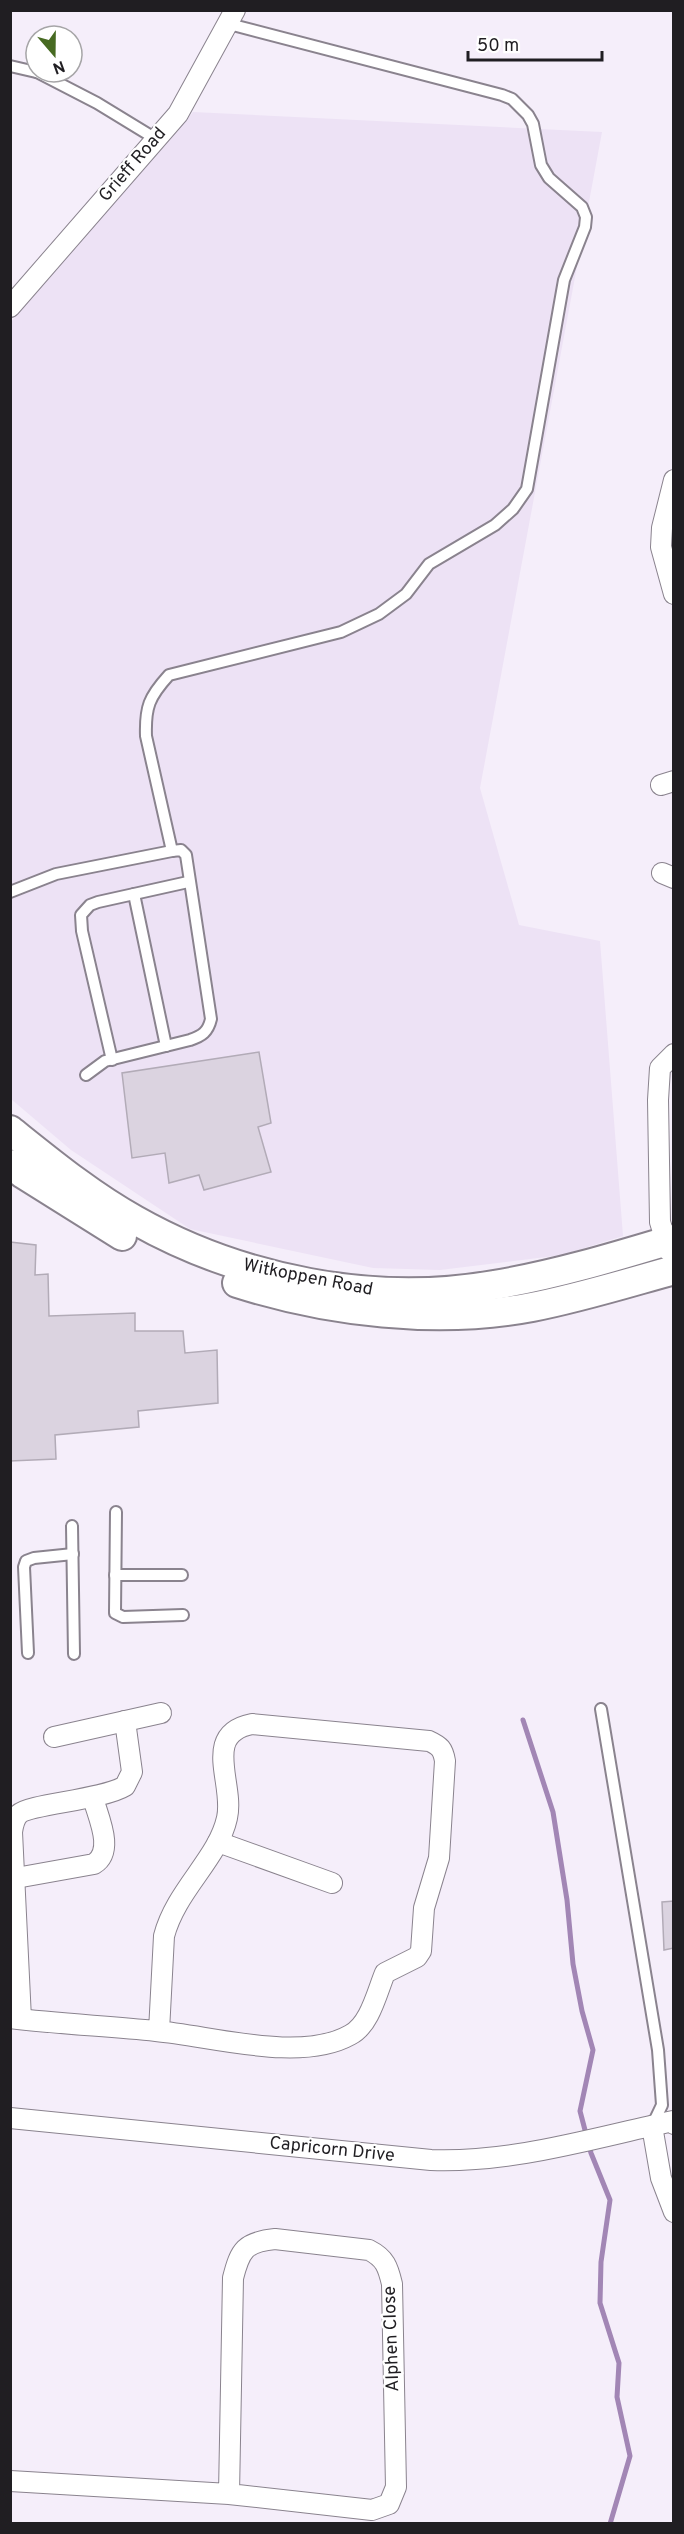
<svg xmlns="http://www.w3.org/2000/svg" width="684" height="2534" font-family="Overpass,sans-serif">
<style>
.built{fill:#ede2f5}
.lines{fill:none;stroke-linecap:round;stroke-linejoin:round}
.stream{stroke:#a286b5;stroke-width:5}
.building{fill:#dbd3e0;stroke:#b2abb7;stroke-width:1.5}
.service-casing{stroke:#8a838e;stroke-width:14}
.minor-casing{stroke:#8a838e;stroke-width:22}
.secondary-casing{stroke:#8a838e;stroke-width:32}
.service{stroke:#fff;stroke-width:10}
.minor{stroke:#fff;stroke-width:20}
.secondary{stroke:#fff;stroke-width:28}
.labels{text-anchor:middle;dominant-baseline:central;stroke-width:4.5;stroke-linejoin:round;paint-order:stroke}
.street-label{font-size:18px;fill:#201e22;stroke:#fff}
</style>
<rect width="100%" height="100%" fill="#f5eefa"/>
<!-- built -->
<polygon class="built" points="193,112 602,132 480,788 519,925 600,941 623,1236 562,1255 440,1270 373,1268 190,1229 71,1150 11,1099 11,322"/>
<g class="lines">
<!-- stream -->
<polyline class="stream" points="523,1720 553,1812 567,1900 573,1964 582,2011 593,2050 580,2111 591,2153 610,2200 601,2262 600,2303 619,2363 617,2397 630,2456 610,2524"/>
</g>
<!-- building -->
<g class="building">
<polygon points="259,1052 271,1123 258,1127 271,1172 204,1190 199,1175 169,1183 165,1153 132,1158 122,1073"/>
<polygon points="10,1242 36,1245 35,1275 48,1274 49,1316 135,1313 135,1331 183,1331 185,1353 217,1350 218,1403 138,1411 139,1427 55,1435 56,1459 10,1461"/>
<polygon points="674,1901 674,1948 664,1950 662,1902"/>
</g>
<g class="lines">
<defs>
<g id="service">
<polyline points="10,66 36,72"/>
<polyline points="37,72 97,103 156,139"/>
<path d="M 172,851 L 146,736 C 145,707 149,697 169,675 L 341,632 L 379,614 L 406,594 L 429,564 L 495,525 L 513,509 L 527,489 L 564,280 L 585,227 L 586,217 L 582,207 L 549,178 L 541,165 L 533,124 L 528,115 L 512,99 L 502,95 L 229,24"/>
<path d="M 10,892 L 56,874 L 172,851 L 181,850 L 186,855 L 211,1019 C 208,1032 202,1036 190,1040 L 105,1061 L 86,1075"/>
<polyline points="134,894 166,1046"/>
<polyline points="112,1060 82,931 81,915 90,905 98,902 188,882"/>
<polyline points="116,1512 115,1613 123,1617 183,1615"/>
<polyline points="72,1526 74,1654"/>
<polyline points="115,1575 182,1575"/>
<polyline points="28,1653 24,1567 26,1561 34,1558 73,1554"/>
<polyline points="601,1709 658,2050 662,2105 652,2126"/>
</g>
<g id="minor">
<polyline points="10,307 178,114 235,10"/>
<polyline points="674,480 662,528 661,547 674,594"/>
<polyline points="661,785 674,781"/>
<polyline points="662,873 674,878"/>
<polyline points="669,1251 660,1222 658,1100 660,1068 674,1054"/>
<polyline points="54,1737 161,1713"/>
<polyline points="218,1842 332,1883"/>
<path d="M 16,1878 L 94,1864 C 115,1851 98,1817 93,1798"/>
<path d="M 10,2018 C 59,2024 108,2026 156,2031 C 212,2036 300,2063 350,2035 C 370,2025 377,1992 385,1973 L 417,1957 L 421,1951 L 424,1908 L 439,1858 L 445,1761 C 443,1749 440,1746 429,1741 L 252,1724 C 201,1734 235,1784 227,1818 C 218,1859 176,1890 164,1936 L 159,2031"/>
<path d="M 21,2019 L 12,1832 C 13,1825 14,1819 19,1814 C 29,1804 102,1800 125,1786 L 132,1772 L 125,1721"/>
<path d="M 10,2118 L 431,2160 C 513,2163 593,2138 673,2121 L 674,2124"/>
<polyline points="652,2126 661,2178 674,2212"/>
<path d="M 10,2481 L 229,2494 L 372,2510 L 389,2504 L 396,2487 L 392,2284 C 388,2267 385,2258 369,2250 L 275,2239 C 245,2242 240,2250 233,2278 L 229,2494"/>
</g>
<g id="secondary">
<path d="M 10,1130 C 50,1162 90,1195 135,1220 C 241,1280 373,1306 494,1285 C 555,1275 614,1257 674,1239"/>
<polyline points="10,1164 23,1174 122,1236"/>
<path d="M 237,1283 C 328,1312 437,1325 532,1307 C 579,1298 627,1283 674,1270"/>
</g>
</defs>
<!-- service casing -->
<use href="#service" class="service-casing"/>
<!-- minor casing -->
<use href="#minor" class="minor-casing"/>
<!-- secondary casing -->
<use href="#secondary" class="secondary-casing"/>
<!-- service -->
<use href="#service" class="service"/>
<!-- minor -->
<use href="#minor" class="minor"/>
<!-- secondary -->
<use href="#secondary" class="secondary"/>
</g>
<g class="labels">
<!-- street labels -->
<g class="street-label">
<text transform="translate(133 165) rotate(-49)">Grieff Road</text>
<text transform="translate(308 1278) rotate(11)">Witkoppen Road</text>
<text transform="translate(332 2150) rotate(6)">Capricorn Drive</text>
<text transform="translate(392 2339) rotate(-92)">Alphen Close</text>
</g>
</g>
<!-- border -->
<rect width="684" height="2534" fill="none" stroke="#201e22" stroke-width="24"/>
<!-- north arrow -->
<g transform="translate(54 54) rotate(160)"><circle r="28" fill="#ffffff" stroke="#a6a5a7" stroke-width="1.5"/>
<path d="M0-4.5L10 22L0 15L-10 22Z" fill="#476a22"/>
<text y="-9" font-size="16" font-weight="bold" text-anchor="middle" fill="#201e22">N</text>
</g>
<!-- scale -->
<path d="M468 51v9h134v-9" fill="none" stroke="#201e22" stroke-width="3"/>
<text x="477" y="51" font-size="18" fill="#201e22" stroke="#ffffff" stroke-width="4.5" paint-order="stroke">50 m</text>
</svg>
